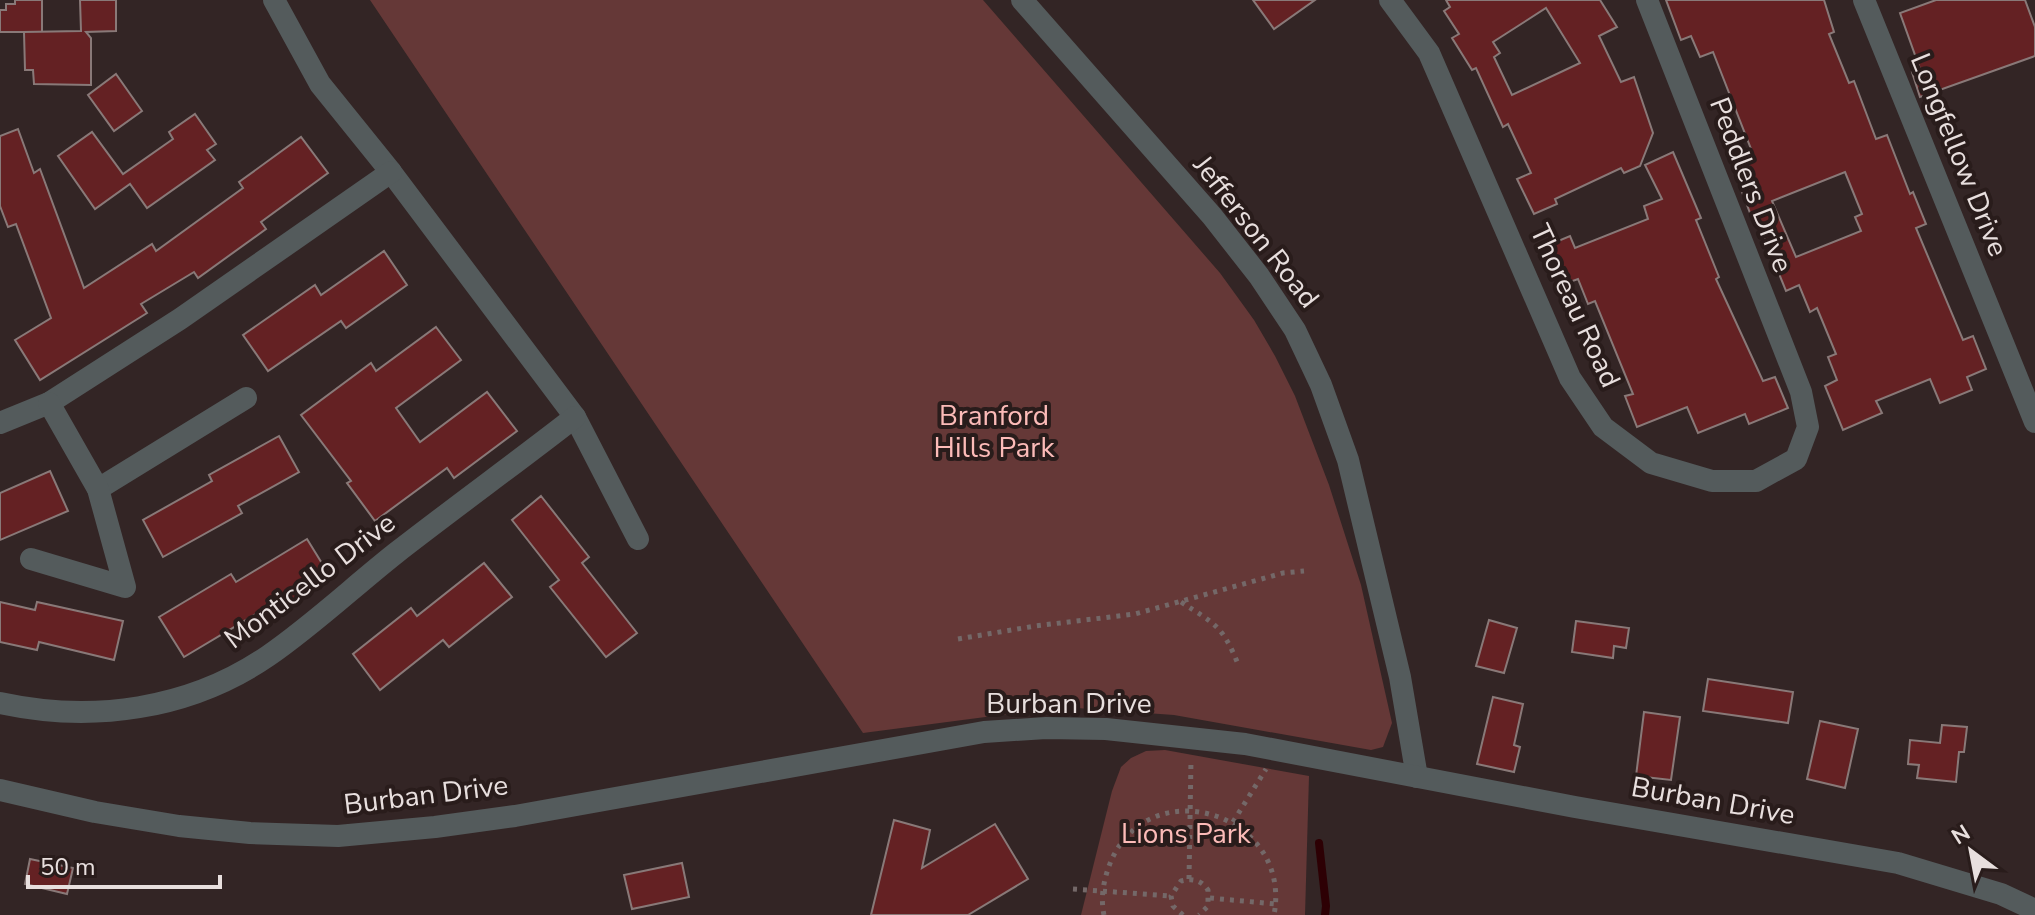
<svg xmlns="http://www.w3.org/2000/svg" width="2035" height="915" font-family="'Nunito Sans',sans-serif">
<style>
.green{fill:#653837}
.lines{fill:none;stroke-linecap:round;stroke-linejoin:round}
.stream{stroke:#2d0004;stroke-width:8}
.building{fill:#642123;stroke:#897978;stroke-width:2;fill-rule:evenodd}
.path{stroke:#746868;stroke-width:5;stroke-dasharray:4 6;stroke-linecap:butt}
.minor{stroke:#545b5c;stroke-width:22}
.labels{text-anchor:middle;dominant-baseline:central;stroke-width:8;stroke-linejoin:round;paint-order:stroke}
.street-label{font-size:28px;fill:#e8dfde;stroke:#291c1b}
.park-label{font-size:28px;fill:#fcbbb8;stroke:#291c1b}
</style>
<rect width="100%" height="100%" fill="#332525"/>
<!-- green -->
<g class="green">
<polygon points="370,0 983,0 1220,273 1254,320 1275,356 1295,396 1329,485 1361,585 1392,723 1383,747 1371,750 1174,715 1063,707 863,733"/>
<polygon points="1165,750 1309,776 1305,915 1081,915 1112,791 1121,767 1131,758 1146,751"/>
</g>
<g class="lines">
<!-- stream -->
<polyline class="stream" points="1319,843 1326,906 1325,915"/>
</g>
<!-- building -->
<g class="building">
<polygon points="15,0 42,0 42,32 0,32 0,10 6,10 6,4 15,4"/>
<polygon points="80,0 116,0 116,31 86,32 91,38 91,85 34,84 33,70 25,70 24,32 81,31"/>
<polygon points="1253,0 1315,0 1274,29"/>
<path d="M 1446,0 L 1600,0 L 1617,27 L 1599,36 L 1621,82 L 1634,77 L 1653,133 L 1640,166 L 1624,173 L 1621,168 L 1555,199 L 1557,204 L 1534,214 L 1517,179 L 1531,173 L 1508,124 L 1503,127 L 1476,68 L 1472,70 L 1452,38 L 1459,34 L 1444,11 L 1450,7 ZM 1546,8 L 1580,63 L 1512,95 L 1494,57 L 1500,53 L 1493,42 Z"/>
<path d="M 1666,0 L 1824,0 L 1834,32 L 1829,34 L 1849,83 L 1854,81 L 1876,139 L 1887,135 L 1910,194 L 1913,192 L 1926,224 L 1916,228 L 1963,340 L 1973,336 L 1986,369 L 1967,377 L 1972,390 L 1940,403 L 1930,379 L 1876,401 L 1882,413 L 1843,430 L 1825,386 L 1837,380 L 1828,357 L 1836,354 L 1817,308 L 1810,312 L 1799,285 L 1786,291 L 1756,217 L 1752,218 L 1739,184 L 1749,180 L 1745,171 L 1750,169 L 1743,152 L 1751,149 L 1713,52 L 1700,57 L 1691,36 L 1681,40 ZM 1845,172 L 1862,214 L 1855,217 L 1861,231 L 1796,257 L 1772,201 Z"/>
<polygon points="1936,0 2025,0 2035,27 2035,56 1920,97 1912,72 1920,69 1900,13"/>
<polygon points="116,74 142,111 114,131 88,95"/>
<polygon points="195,114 216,144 207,150 215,160 147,208 130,184 95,209 58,156 92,132 123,174 173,139 169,132"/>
<polygon points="18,129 34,173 40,169 84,288 152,244 156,251 243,188 239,182 301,137 328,173 261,222 266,229 198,278 194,272 141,304 147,313 40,380 15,340 51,318 16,224 8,227 0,206 0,136"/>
<polygon points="1673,152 1701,218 1696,220 1719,277 1716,279 1763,381 1775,377 1788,408 1749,424 1745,414 1698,433 1687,407 1637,427 1625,396 1633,394 1595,301 1588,304 1578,279 1567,283 1551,244 1570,236 1575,248 1648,219 1644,206 1662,199 1645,165"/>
<polygon points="384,251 407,285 346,328 341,321 268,371 243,335 315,285 321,295"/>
<polygon points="436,327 461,360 396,408 420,442 487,392 517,431 454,478 447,468 375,521 347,483 351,481 301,415 371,363 376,371"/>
<polygon points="279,436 299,472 238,506 242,513 163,557 143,520 212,481 209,475"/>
<polygon points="50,471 68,511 0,540 0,493"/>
<polygon points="541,496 589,557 582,563 637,633 606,657 550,587 559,580 512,520"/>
<polygon points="307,539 331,578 260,621 256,614 184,657 159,617 231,574 236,582"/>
<polygon points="484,563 512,597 449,647 443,640 380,690 353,654 411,608 417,616"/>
<polygon points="0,602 35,610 37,602 123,621 114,660 39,642 37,650 0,642"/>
<polygon points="1489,620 1517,628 1504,673 1476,666"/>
<polygon points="1576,621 1629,628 1626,648 1614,646 1613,658 1572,652"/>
<polygon points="1708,679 1793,692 1788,723 1703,711"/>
<polygon points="1493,697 1523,704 1514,745 1520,747 1514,772 1477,764"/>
<polygon points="1644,712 1680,717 1671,780 1636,776"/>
<polygon points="1820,721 1858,729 1845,788 1807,779"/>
<polygon points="1942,725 1967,727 1964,752 1959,752 1956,782 1917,778 1919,765 1908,764 1910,740 1940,743"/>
<polygon points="894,820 930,830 922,868 995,824 1028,879 968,915 871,915"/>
<polygon points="30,859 73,868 67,894 25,884"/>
<polygon points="682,863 689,897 632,909 624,875"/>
</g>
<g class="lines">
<!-- path -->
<g class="path">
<path d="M 1181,602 C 1215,624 1222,625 1238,664"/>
<polyline points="958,639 1035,626 1135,614 1283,573 1304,571"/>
<polyline points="1233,822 1266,769"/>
<polyline points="1189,879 1191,760"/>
<polyline points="1073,889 1171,896"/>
<polyline points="1210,898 1276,904"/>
<path d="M 1104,915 C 1100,897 1104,878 1111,861 C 1151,769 1293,814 1274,915"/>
<path d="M 1183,915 L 1173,906 L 1171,896 L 1181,881 C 1193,878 1201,880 1208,890 L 1208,906 L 1199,915"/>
</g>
<!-- minor -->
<g class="minor">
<polyline points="274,0 320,84 391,172 575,417 638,539"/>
<polyline points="1022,0 1212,216 1259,276 1295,330 1321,385 1348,460 1400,677 1417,777"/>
<polyline points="1390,0 1429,53 1570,378 1603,427 1651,463 1712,481 1756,481 1796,459 1808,427 1801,392 1647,0"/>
<polyline points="1864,0 2035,422"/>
<polyline points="0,423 49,403 180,319 391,172"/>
<polyline points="98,489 246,398"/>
<polyline points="31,559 125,587 98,489 49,403"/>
<path d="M 0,703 C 92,723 189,710 268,656 C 313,625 353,587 396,553 C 455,507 516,463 575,417"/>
<polyline points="0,790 95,812 179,826 250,833 338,836 435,827 515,816 984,732 1046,728 1106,729 1245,744 1575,807 1898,863 2001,894 2035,910"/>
</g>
</g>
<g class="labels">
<!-- street labels -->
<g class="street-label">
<text transform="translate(1959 155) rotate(68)">Longfellow Drive</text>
<text transform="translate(1751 185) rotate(69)">Peddlers Drive</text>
<text transform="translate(1256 232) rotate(52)">Jefferson Road</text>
<text transform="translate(1575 306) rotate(65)">Thoreau Road</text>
<text transform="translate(310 581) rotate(-37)">Monticello Drive</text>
<text x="1069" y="704">Burban Drive</text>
<text transform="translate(426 795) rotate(-7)">Burban Drive</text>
<text transform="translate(1713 801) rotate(10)">Burban Drive</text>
</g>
<!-- park labels -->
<g class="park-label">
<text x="994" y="416">Branford<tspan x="994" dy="32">Hills Park</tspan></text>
<text x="1186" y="834">Lions Park</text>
</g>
</g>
<!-- north arrow -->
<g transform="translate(1971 851) rotate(328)" stroke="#291c1b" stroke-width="6" paint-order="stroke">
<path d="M0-6L14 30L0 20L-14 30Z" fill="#e8dfde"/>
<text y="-12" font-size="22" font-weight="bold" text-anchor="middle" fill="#e8dfde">N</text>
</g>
<!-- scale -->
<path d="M28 875v12h192v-12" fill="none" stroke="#e8dfde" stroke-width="4"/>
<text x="40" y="875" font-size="24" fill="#e8dfde" stroke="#291c1b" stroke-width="6" paint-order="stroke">50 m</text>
</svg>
